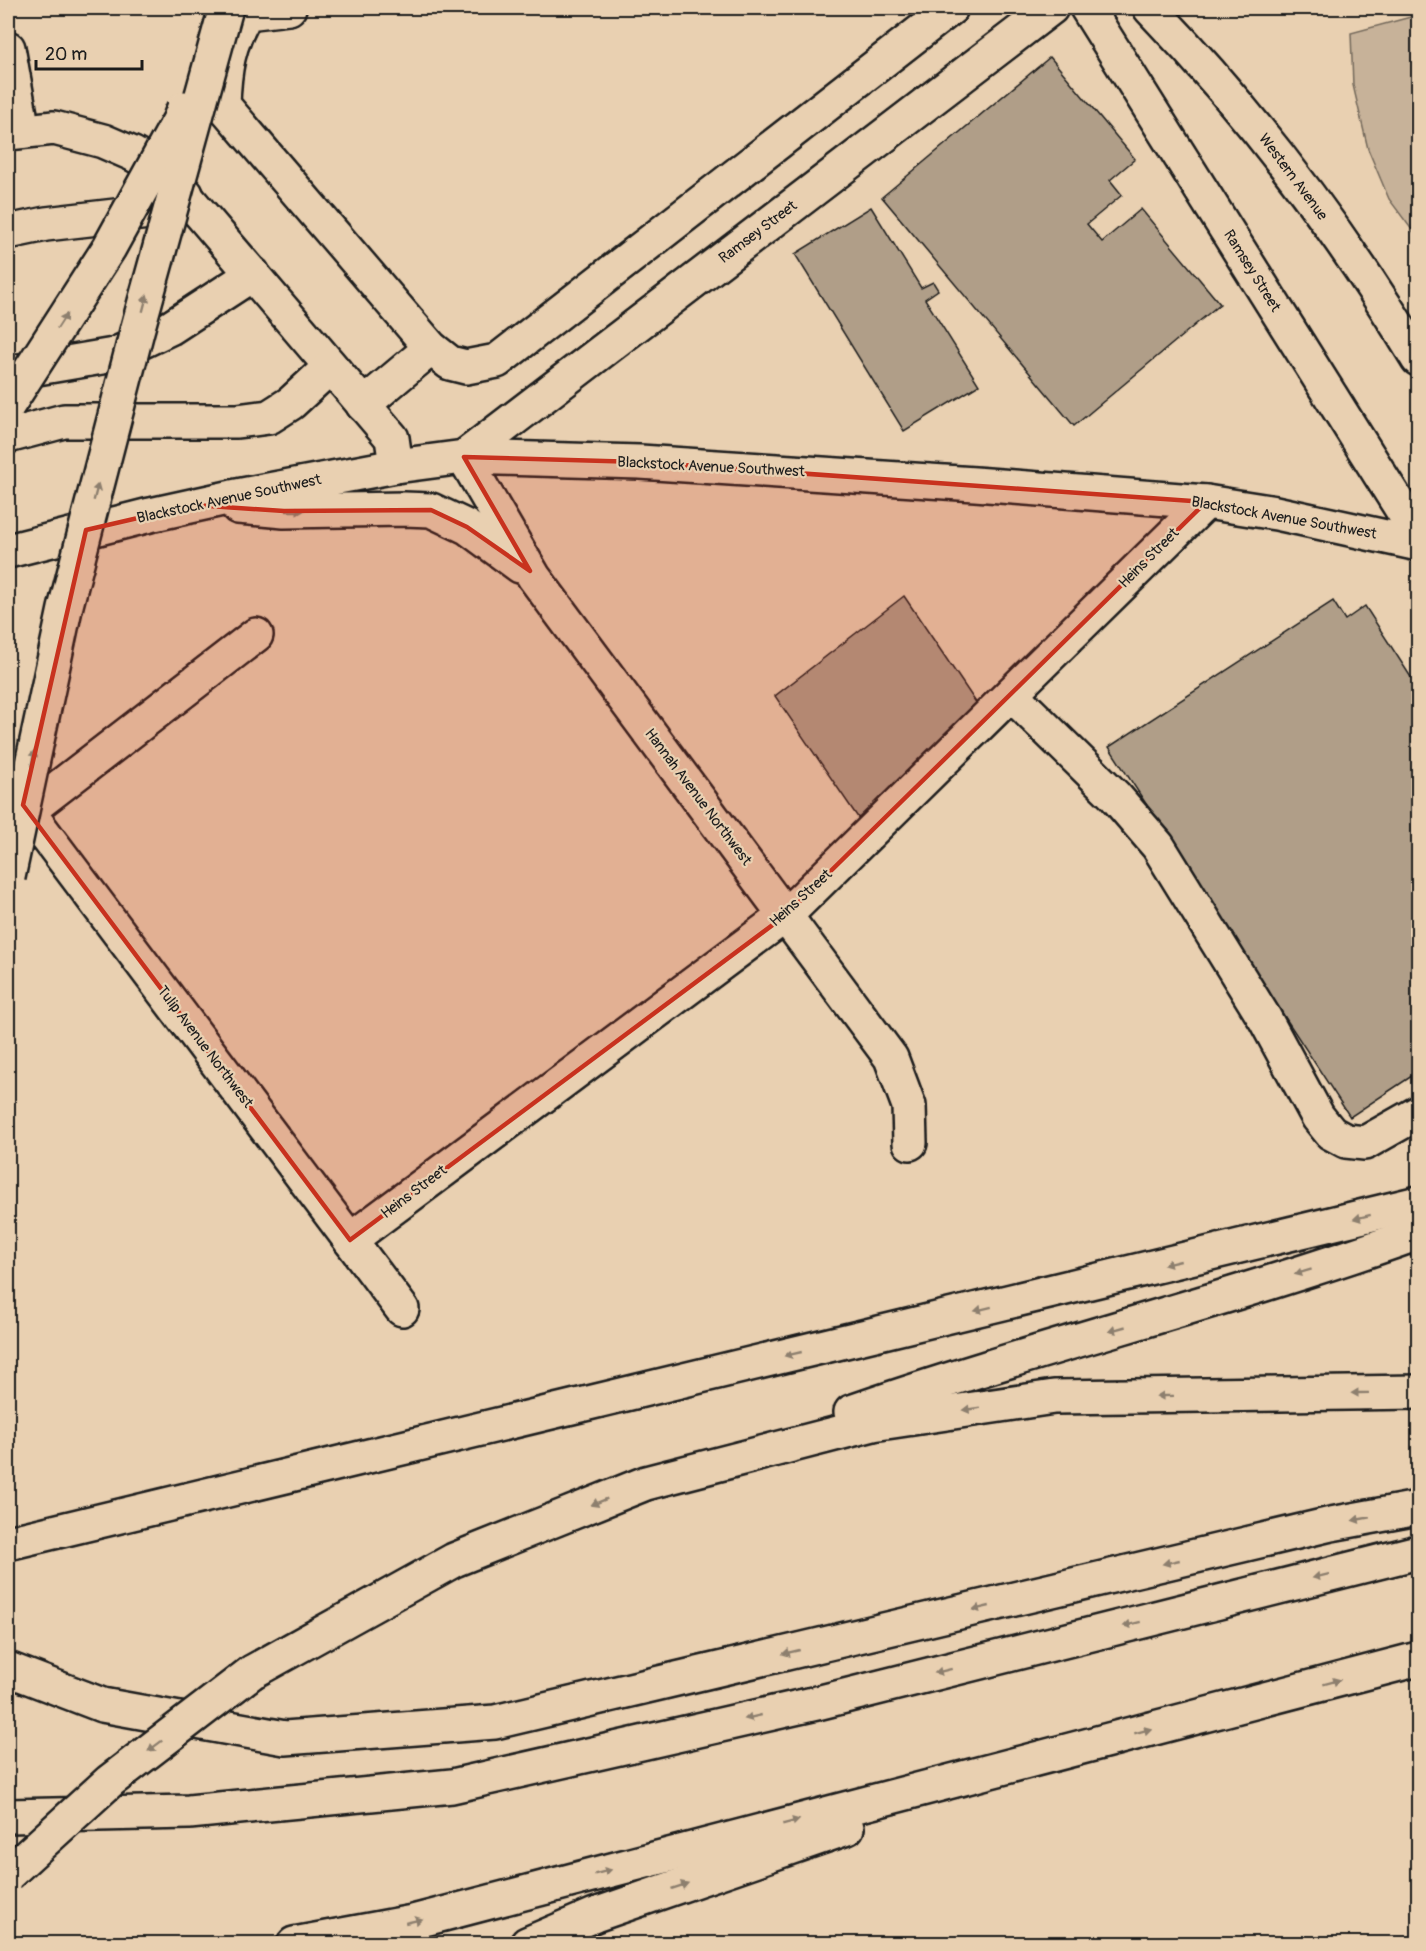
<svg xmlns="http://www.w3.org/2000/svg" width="1426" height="1951" font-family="Pangolin,sans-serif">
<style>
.green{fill:#c7b299;stroke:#72675a;stroke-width:1.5}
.building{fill:#b09e88;stroke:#1c1c1c;stroke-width:1.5}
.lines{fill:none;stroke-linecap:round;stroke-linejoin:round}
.minor-casing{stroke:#1c1c1c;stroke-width:38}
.major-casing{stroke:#1c1c1c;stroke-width:38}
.highway-casing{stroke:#1c1c1c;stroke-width:38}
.minor{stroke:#e9d0b1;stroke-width:33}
.major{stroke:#e9d0b1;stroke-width:33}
.highway{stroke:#e9d0b1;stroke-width:33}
.highway-bridge-casing{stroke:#1c1c1c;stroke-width:38;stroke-linecap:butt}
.highway-bridge{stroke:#e9d0b1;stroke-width:33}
.oneway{fill:#8d7f6e}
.marked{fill:#c8321e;fill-opacity:0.2;stroke:#c8321e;stroke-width:4.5;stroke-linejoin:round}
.labels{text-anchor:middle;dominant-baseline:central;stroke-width:4.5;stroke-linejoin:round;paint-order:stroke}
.street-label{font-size:15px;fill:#1c1c1c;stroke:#e9d0b1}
</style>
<rect width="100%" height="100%" fill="#e9d0b1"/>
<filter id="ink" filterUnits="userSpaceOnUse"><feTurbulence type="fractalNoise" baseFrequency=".0167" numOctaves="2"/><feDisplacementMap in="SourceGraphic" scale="12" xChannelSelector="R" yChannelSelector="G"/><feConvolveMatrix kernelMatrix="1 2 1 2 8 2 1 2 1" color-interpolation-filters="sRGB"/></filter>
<g filter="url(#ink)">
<!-- green -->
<polygon class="green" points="1418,15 1418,238 1389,199 1368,149 1353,85 1351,33"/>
<!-- building -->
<g class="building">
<polygon points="1050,57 1135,159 1110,180 1122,195 1087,224 1102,242 1141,209 1220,304 1074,426 882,197"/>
<polygon points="871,207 921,288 933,282 938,290 925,299 979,385 904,431 795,254"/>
<polygon points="904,596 977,704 859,819 775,696"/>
<polygon points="1333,601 1345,620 1365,606 1418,688 1418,1072 1350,1117 1109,747"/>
</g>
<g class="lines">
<defs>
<g id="minor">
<path d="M 289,8 L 247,13 C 228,43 224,70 223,105 L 431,348 L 450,363 L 466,367 L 497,361 L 951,8"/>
<polyline points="1087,8 1418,535"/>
<polyline points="8,48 23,131"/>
<polyline points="8,133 54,128 103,141 133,154 165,172 392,438 396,466"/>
<polyline points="8,232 46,224 158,211 186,194"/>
<polyline points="8,373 114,355 170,328 253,274"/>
<polyline points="363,405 431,348"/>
<polyline points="8,436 64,421 237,421 269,417 291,403 330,367"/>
<polyline points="238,507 284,511 404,509 431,510 467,527 520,566"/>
<polyline points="8,551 150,515 232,497 396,466 464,457 640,462 975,484 1206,502 1276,513 1418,544"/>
<polyline points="1011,694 1115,796 1158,846 1265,1019 1318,1117 1331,1133 1346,1141 1365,1143 1418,1113"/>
<polyline points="8,785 402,1309"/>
<polyline points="28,811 256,635"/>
<polyline points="910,1143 909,1106 891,1058 534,577 464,457 1051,8"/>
<polyline points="350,1240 786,915 1206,502"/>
</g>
<path id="major" d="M 1150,8 C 1252,114 1342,233 1418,359"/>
<g id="highway">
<path d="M 851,1412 C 1038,1347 1232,1300 1418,1233"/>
<polyline points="8,1543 1418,1203"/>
<polyline points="8,1669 102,1705 285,1738 495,1722 1331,1524 1418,1508"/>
<polyline points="252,1672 454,1560 646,1483 873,1424 1054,1397 1418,1392"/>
<polyline points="8,1816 189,1812 452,1786 817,1703 1418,1552"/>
<polyline points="294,1944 413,1922 1418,1659"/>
<polyline points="527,1944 595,1915 847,1828"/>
</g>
</defs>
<!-- minor casing -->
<use href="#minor" class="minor-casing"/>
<!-- major casing -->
<use href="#major" class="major-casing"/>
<!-- highway casing -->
<use href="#highway" class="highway-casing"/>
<!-- minor -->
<use href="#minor" class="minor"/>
<!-- major -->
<use href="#major" class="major"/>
<!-- highway -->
<use href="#highway" class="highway"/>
<defs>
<g id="highway-bridge">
<polyline points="8,405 109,248 179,121 184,108"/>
<polyline points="8,877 65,609 137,331 226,8"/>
<polyline points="8,1874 110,1781 252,1672"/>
</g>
</defs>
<!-- highway-bridge casing -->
<use href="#highway-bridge" class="highway-bridge-casing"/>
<!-- highway-bridge -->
<use href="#highway-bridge" class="highway-bridge"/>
</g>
<!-- one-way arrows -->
<defs><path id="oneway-solid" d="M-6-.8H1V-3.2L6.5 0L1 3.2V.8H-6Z" transform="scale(1.5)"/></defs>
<g class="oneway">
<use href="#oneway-solid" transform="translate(145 303) rotate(-75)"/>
<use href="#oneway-solid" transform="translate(62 321) rotate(-57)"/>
<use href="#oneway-solid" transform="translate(96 492) rotate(-75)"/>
<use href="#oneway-solid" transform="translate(295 511)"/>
<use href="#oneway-solid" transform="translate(33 758) rotate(-78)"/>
<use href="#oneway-solid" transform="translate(1362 1217) rotate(166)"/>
<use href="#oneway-solid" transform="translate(1172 1263) rotate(167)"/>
<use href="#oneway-solid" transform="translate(1303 1272) rotate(163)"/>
<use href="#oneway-solid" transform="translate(983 1309) rotate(166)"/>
<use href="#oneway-solid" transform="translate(1117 1329) rotate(164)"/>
<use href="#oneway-solid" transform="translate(793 1354) rotate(167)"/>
<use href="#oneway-solid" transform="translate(1360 1393) rotate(179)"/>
<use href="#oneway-solid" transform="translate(1165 1396) rotate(179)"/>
<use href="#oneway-solid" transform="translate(971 1409) rotate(172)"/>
<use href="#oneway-solid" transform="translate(599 1502) rotate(158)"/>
<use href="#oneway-solid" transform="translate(1361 1519) rotate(170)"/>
<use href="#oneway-solid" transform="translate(1171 1562) rotate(167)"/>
<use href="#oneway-solid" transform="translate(1321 1576) rotate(166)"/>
<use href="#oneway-solid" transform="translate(981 1608) rotate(167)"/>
<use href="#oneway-solid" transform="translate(1132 1624) rotate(166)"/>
<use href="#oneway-solid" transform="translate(791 1652) rotate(167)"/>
<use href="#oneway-solid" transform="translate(943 1671) rotate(166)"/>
<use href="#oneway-solid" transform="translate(1332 1682) rotate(-15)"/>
<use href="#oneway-solid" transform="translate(753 1717) rotate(167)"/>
<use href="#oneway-solid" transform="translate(1143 1731) rotate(-15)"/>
<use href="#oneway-solid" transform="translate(155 1746) rotate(143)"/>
<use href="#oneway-solid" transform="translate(791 1822) rotate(-15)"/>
<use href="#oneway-solid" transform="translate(603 1872) rotate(-15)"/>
<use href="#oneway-solid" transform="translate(680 1886) rotate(-19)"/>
<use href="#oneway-solid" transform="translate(414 1921) rotate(-13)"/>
</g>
</g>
<!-- marked area -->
<path class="marked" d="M 464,457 L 640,462 L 1206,502 L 786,915 L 350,1240 L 23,805 L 86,530 L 194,505 L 284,511 L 431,510 L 467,527 L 530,571 Z"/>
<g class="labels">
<!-- street labels -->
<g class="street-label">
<text transform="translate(1293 177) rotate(53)">Western Avenue</text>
<text transform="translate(758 232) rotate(-37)">Ramsey Street</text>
<text transform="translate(1252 271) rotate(58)">Ramsey Street</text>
<text transform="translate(711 467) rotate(3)">Blackstock Avenue Southwest</text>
<text transform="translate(229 499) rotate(-12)">Blackstock Avenue Southwest</text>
<text transform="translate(1284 518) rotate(10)">Blackstock Avenue Southwest</text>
<text transform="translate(1149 558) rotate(-45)">Heins Street</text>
<text transform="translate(698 797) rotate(53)">Hannah Avenue Northwest</text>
<text transform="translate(801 898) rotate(-42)">Heins Street</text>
<text transform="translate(205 1047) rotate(53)">Tulip Avenue Northwest</text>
<text transform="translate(414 1192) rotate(-37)">Heins Street</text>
</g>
</g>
<!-- margin -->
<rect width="1426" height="1951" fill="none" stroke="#e9d0b1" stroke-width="30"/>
<rect x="15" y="15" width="1396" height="1921" fill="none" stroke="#1c1c1c" stroke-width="2" filter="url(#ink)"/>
<!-- scale -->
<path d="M36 60v9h106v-9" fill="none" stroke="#1c1c1c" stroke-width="3"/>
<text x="45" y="60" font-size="18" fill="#1c1c1c" stroke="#e9d0b1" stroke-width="4.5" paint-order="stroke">20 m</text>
</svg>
